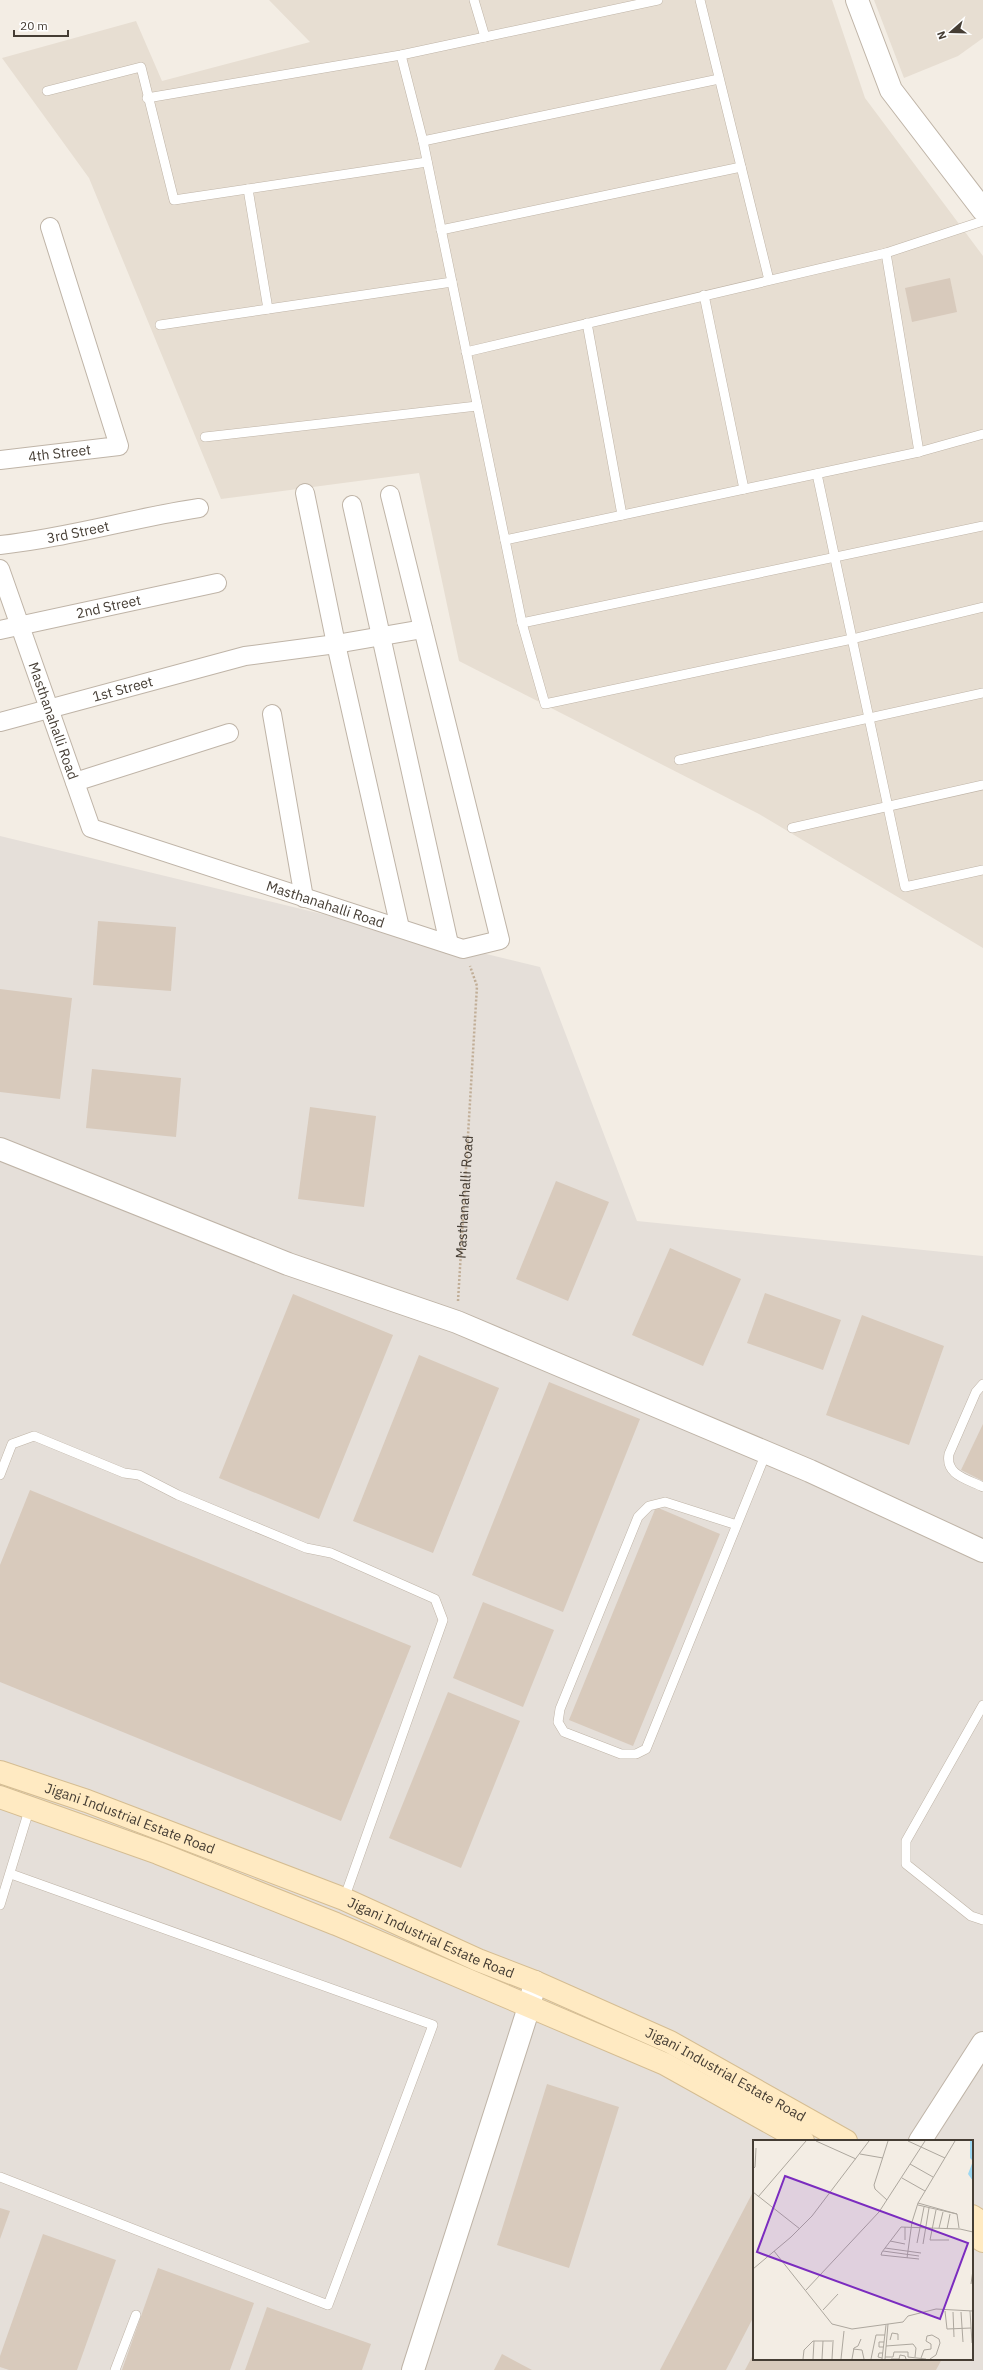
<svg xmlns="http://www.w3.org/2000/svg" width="983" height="2370" font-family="'IBM Plex Sans',sans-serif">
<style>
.residential{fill:#e7ded2}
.industrial{fill:#e5dfd9;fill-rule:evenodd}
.building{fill:#d8cabc}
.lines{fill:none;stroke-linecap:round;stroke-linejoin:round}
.service-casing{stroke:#bfb4a7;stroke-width:10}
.minor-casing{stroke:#bfb4a7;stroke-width:20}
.tertiary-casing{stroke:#bfb4a7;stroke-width:24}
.secondary-casing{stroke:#d5bd92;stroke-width:24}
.path{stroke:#c1ae97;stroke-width:2.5;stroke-dasharray:2 2;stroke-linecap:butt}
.service{stroke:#fff;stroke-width:9}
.minor{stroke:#fff;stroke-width:18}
.tertiary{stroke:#fff;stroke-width:22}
.secondary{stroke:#ffeac2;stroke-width:22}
.labels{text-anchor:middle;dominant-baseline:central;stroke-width:4;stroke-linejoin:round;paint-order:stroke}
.street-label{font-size:14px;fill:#453d34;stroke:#fff}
.inset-road{fill:none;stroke:#ada79e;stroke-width:1}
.view{fill:#7b2cbf;fill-opacity:0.15;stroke:#7b2cbf;stroke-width:2}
.inset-edge{fill:none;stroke:#453d34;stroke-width:2}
</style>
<rect width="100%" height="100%" fill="#f3ede4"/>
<!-- residential -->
<g class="residential">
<polygon points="269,0 832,0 865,98 983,256 983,948 759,814 459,661 419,473 221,499 89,178 2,58 136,21 162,81 310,42"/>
<polygon points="874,0 983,0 983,38 958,56 904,78"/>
</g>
<!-- industrial -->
<path class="industrial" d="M 0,836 L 540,967 L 637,1221 L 983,1256 L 983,2370 L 0,2370 ZM 754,2141 L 972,2141 L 972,2359 L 754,2359 Z"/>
<!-- building -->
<g class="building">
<polygon points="950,278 957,312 912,322 905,288"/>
<polygon points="98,921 176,927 171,991 93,985"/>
<polygon points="0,989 72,998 60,1099 0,1092"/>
<polygon points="92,1069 181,1078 176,1137 86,1128"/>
<polygon points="310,1107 376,1116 364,1207 298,1199"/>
<polygon points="556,1181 609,1202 568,1301 516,1279"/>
<polygon points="670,1248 741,1279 703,1366 632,1335"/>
<polygon points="765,1293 841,1320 823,1370 747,1343"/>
<polygon points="293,1294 393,1335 319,1519 219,1478"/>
<polygon points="862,1315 944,1346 909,1445 826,1415"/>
<polygon points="419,1355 499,1388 433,1553 353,1521"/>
<polygon points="549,1382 640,1419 563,1612 472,1575"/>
<polygon points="983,1424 983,1481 961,1470"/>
<polygon points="30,1490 411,1646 341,1821 0,1682 0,1565"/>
<polygon points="656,1507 720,1534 633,1746 569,1720"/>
<polygon points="483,1602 554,1630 523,1707 453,1678"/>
<polygon points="448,1692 520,1721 461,1868 389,1838"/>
<polygon points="547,2084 619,2107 569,2268 497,2245"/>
<polygon points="754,2190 754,2316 726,2370 660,2370"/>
<polygon points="0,2208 10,2211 0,2239"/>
<polygon points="43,2234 116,2260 77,2370 9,2370 0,2367 0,2356"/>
<polygon points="158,2268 254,2303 230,2370 122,2370"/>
<polygon points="267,2307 371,2344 362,2370 245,2370"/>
<polygon points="754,2353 754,2359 942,2359 936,2370 745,2370"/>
<polygon points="502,2354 532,2370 494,2370"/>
</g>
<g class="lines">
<defs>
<g id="service">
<polyline points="474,0 485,37"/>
<polyline points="700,0 769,280"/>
<polyline points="401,55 423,141 505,540 919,452 886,253 983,221"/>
<polyline points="47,91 141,67 174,200 427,162"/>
<polyline points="147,98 401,55 658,0"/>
<polyline points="423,141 719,79"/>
<polyline points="248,189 268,309"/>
<polyline points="441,230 741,167"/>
<polyline points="704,295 744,489"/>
<polyline points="587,323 622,515"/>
<polyline points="160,325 452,282"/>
<polyline points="466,352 886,253"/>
<polyline points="205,437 477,406"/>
<polyline points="919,452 983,434"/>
<polyline points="817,474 905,887 983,870"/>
<polyline points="505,540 522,623 545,704 852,639 983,607"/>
<polyline points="522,623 983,526"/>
<polyline points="679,760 983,693"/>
<polyline points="792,828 983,785"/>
<path d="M 983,1384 L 976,1392 L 949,1454 C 945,1475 967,1479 983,1487"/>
<polyline points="0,1475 12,1444 34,1436 124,1473 139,1475 178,1495 306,1548 331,1553 435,1599 443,1620 344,1899"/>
<polyline points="737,1525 665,1502 649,1506 638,1517 560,1709 558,1722 564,1732 621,1754 636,1754 646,1749 766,1453"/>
<polyline points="983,1705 906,1841 906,1864 971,1916 983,1920"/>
<polyline points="0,1905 30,1807"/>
<polyline points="0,2177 328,2305 433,2025 11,1874"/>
<polyline points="115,2370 136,2315"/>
</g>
<g id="minor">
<path id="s2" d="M 0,460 L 119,446 L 50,227"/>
<polyline points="305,493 336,644 400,928"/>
<polyline points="352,505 449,944"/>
<path id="s3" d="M 0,545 C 67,538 132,518 199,508"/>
<path id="s4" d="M 0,569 L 91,828 L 463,949 L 500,940 L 390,495"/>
<path id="s5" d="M 0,630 L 217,583"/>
<polyline points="272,714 304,898"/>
<path id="s6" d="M 0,722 L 245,656 L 336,644 L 423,629"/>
<polyline points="75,782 229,733"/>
</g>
<g id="tertiary">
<polyline points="857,0 891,90 983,210"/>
<polyline points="0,1149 288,1264 457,1322 810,1471 983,1551"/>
<polyline points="920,2141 983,2043"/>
<polyline points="413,2370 529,2007 535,1982"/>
</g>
<g id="secondary">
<path id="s7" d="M 0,1772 L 87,1801 L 344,1899 L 478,1960 L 535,1982 L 670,2042 L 846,2141"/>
<polyline points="0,1797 158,1853 336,1924 665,2064 803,2141"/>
<polyline points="972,2216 983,2223"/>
<polyline points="972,2234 983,2241"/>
</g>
</defs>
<!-- service casing -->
<use href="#service" class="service-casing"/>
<!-- minor casing -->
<use href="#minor" class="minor-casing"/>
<!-- tertiary casing -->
<use href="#tertiary" class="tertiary-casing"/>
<!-- secondary casing -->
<use href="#secondary" class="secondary-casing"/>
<!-- path -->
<path class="path" id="s1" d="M 458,1301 L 477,986 L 470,966"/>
<!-- service -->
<use href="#service" class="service"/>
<!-- minor -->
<use href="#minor" class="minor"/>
<!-- tertiary -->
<use href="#tertiary" class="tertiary"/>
<!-- secondary -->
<use href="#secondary" class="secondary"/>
</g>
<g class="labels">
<!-- street labels -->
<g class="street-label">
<text stroke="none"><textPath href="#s2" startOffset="60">4th Street</textPath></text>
<text stroke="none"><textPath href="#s3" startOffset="79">3rd Street</textPath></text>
<text stroke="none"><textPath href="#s5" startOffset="111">2nd Street</textPath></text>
<text stroke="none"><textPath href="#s6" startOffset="127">1st Street</textPath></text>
<text stroke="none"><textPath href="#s4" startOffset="161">Masthanahalli Road</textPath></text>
<text stroke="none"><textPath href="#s4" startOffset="521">Masthanahalli Road</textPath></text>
<text stroke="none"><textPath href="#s1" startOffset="104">Masthanahalli Road</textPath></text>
<text stroke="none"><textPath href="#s7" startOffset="138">Jigani Industrial Estate Road</textPath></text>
<text stroke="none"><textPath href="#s7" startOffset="462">Jigani Industrial Estate Road</textPath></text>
<text stroke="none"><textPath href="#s7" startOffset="787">Jigani Industrial Estate Road</textPath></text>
</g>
</g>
<!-- overview -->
<g transform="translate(753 2140)">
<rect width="220" height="220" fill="#f3ede4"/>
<path d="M 217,1 L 220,1 L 220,41 L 215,34 L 220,21 L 217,18 Z" fill="#9dd8f3"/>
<path class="inset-road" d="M 63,1 L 103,19M 155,1 L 192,18M 107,14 L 130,18M 157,24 L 180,37M 0,29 L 2,27 L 3,8M 149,38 L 172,51M 0,52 L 47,89M 5,57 L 53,1M 134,60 L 122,49 L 121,45 L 135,1M 165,63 L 204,74M 165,65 L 204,74M 183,70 L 177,100 L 196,100M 204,74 L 206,88M 186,88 L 190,72M 194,89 L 197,74M 152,100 L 152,87M 137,101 L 152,104M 164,103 L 171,67M 170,104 L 176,68M 132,108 L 168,113M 21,111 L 79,184 L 99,189 L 150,182 L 155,176 L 183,169 L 220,171M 130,111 L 166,116M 154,118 L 159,82 L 165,63 L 202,1M 166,119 L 128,115 L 129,112 L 148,87 L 207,89 L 220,92M 0,129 L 38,97 L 59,76 L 116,1M 218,144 L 220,130M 53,150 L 126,72 L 172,1M 70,170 L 85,154M 192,171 L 194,189 L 218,188M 217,171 L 219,203M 200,172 L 201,197M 208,172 L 210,202M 137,200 L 139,193 L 145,194 L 145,200M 133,206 L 160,204 L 163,208 L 162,217M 130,207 L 126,207 L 126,202 L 131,202M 100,209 L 109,210 L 111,219M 132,217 L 140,217 L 141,212 L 155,212 L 155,217 L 173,219M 129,218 L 125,217 L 126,213 L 130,213M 168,218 L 171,210 L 178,209 L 178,204 L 173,201 L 174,196 L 179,195 L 186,199 L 187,203 L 183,215 L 177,219M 50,219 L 51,210 L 60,201 L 81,201M 60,219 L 61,201M 69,219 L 70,201M 79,219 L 80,202M 88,219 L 91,191M 99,219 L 101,208 L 105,206 L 108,199M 118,219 L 123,195 L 132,195M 129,219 L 133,185M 132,219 L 135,184M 138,219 L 146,219 L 147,215 L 152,216 L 153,219"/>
<path class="view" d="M 32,36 L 215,103 L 187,179 L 4,112 Z"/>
<rect width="220" height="220" class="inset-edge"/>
</g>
<!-- north arrow -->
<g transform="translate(951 32) rotate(250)" stroke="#ffffff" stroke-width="3" paint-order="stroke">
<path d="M0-3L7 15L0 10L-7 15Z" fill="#453d34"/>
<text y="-6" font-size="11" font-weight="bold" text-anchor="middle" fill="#453d34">N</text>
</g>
<!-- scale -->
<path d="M14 30v6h54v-6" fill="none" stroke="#453d34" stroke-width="2"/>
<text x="20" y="30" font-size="12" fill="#453d34" stroke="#ffffff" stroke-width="3" paint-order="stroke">20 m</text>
</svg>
